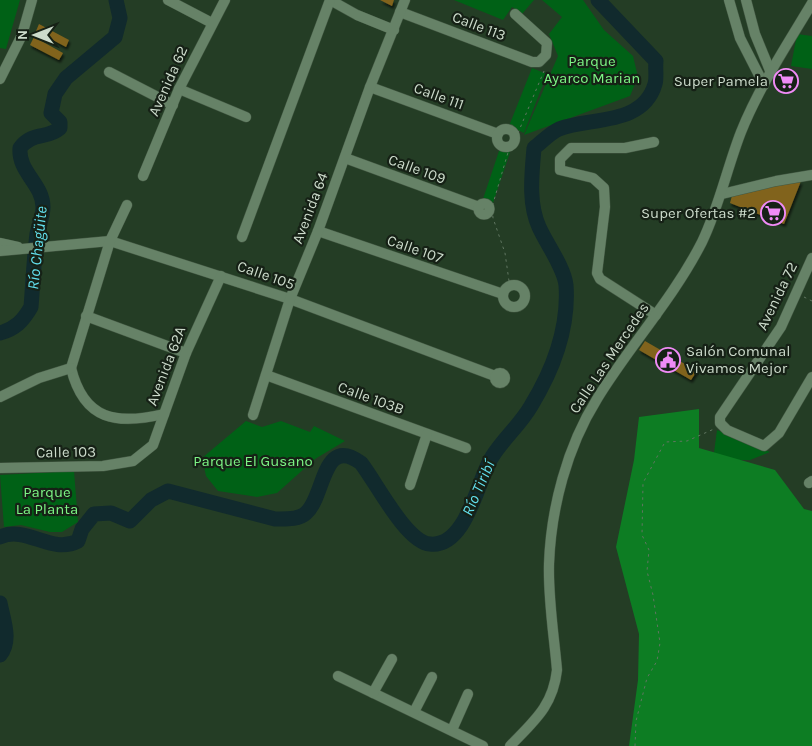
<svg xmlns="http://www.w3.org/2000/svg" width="812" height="746" font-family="Karla,sans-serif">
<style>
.green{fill:#006116}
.forest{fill:#0d7d23}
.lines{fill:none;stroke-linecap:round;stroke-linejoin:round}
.river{stroke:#112a2d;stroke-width:15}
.building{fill:#81631c;filter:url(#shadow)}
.minor-casing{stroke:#425742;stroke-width:11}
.path{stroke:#607661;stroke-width:1;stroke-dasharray:2.5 4;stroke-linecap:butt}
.minor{stroke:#668267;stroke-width:10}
.labels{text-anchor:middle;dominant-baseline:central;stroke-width:4.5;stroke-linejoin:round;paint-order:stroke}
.street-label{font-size:15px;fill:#ccdbcb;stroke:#162116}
.park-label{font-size:15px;fill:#7df585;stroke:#162116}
.poi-label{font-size:15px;fill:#ccdbcb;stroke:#162116;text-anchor:end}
.water-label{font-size:16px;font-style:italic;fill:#62dfed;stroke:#162116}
</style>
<defs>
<filter id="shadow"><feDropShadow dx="1.5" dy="3" stdDeviation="1" flood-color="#0009"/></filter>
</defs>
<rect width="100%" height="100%" fill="#243d25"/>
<!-- green -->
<g class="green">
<polygon points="0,0 20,0 6,49 0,48"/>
<polygon points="454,0 534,0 522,14 512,7 503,20"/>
<polygon points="542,0 583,0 604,30 633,56 638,77 630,96 524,135 558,56 549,34 562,17"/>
<polygon points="797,34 812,36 812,69 791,66"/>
<polygon points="532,68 547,74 524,133 509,126"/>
<polygon points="500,148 510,152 493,203 483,199"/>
<polygon points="246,421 262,427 281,421 310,432 314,426 345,441 315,459 277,493 257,497 218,491 206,476 202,458"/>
<polygon points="717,430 770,452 750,460 713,460"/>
<polygon points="74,471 78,522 62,532 50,532 21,525 4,527 0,475"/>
</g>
<!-- forest -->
<polygon class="forest" points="699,409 699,448 775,470 804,509 812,511 812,746 629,746 638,680 639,634 616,547 634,460 639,417"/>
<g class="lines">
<!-- river -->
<g class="river">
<path d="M 0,333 C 15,329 23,321 31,307 C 33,282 34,258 37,234 C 39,225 43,216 43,207 C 43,184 18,172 20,148 C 33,131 46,140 60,128 L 60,122 L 51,113 L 55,94 L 66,78 L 115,37 L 120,18 L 116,0"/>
<path d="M 0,537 C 27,525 51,555 78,541 L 82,529 L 94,514 L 111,513 L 130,521 L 151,500 L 168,491 L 275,519 C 285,519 299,520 306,513 C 325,497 322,434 361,463 C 376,482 406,542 430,544 C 467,548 478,478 492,457 C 503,439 520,425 531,406 C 553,370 569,327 566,285 C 564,267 546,243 539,227 C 528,203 532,173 534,148 C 542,142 550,133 559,129 C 590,117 643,126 655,84 C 657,78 655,68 656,61 L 598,0"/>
<path d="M 0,603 C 3,619 12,641 0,655"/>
</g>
</g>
<!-- building -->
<g class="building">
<polygon points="380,0 394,0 392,6"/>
<polygon points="39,24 69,40 66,47 36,31"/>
<polygon points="34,37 63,53 59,60 30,45"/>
<polygon points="801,181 784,224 730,203 733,192"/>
<polygon points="645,341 697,371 691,380 639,350"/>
</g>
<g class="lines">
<defs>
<g id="minor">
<polyline points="168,0 212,23"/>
<polyline points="330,0 357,15 394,30"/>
<polyline points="729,0 740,38 764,85"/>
<polyline points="746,0 755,34 771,73"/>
<polyline points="400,12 532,62 539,62 546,55 547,43 515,14"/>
<polyline points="109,72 173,105"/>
<polyline points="0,79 22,35 32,0"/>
<polyline points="370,87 498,134"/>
<polyline points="179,89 246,117"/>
<circle cx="506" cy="138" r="9"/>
<polyline points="654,142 625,148 571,148 560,159 560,170 593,178 604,188 605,207 597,273 600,279 656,315"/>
<polyline points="345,158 479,207"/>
<polyline points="143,176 179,89 225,0"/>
<polyline points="722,194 776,181 812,175"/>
<circle cx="484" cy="209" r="5.5"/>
<polyline points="318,231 503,294"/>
<polyline points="242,237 330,0"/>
<polyline points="0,243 18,247"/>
<polyline points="0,251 110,241 290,299 495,376"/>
<polyline points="812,258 781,327 720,417 720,423 727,430 764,446 779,433 812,377"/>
<circle cx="514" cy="296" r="11"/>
<polyline points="86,316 186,353"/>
<polyline points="71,368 110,241 127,205"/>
<path d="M 71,368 C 84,421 117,425 164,414"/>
<circle cx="500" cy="378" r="5"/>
<polyline points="266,375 466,448"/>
<polyline points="0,397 39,378 71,368"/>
<polyline points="253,415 290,299 318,231 370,87 405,0"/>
<polyline points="0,468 103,466 133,461 153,445 186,353 221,276"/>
<polyline points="809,483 812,481"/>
<polyline points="410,485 427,434"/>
<polyline points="338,676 483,746"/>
<polyline points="373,693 392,659"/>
<polyline points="414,712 432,677"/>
<polyline points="452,730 468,694"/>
<path d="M 510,746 C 534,721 553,706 557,670 C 554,635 548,599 549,564 C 551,508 567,447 597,399 C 630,345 673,299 702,242 C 719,207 727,168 741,132 C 759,87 787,45 812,3"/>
</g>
</defs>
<!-- minor casing -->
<use href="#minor" class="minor-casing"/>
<!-- path -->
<g class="path">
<polyline points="518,133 544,71"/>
<polyline points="509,281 505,253 493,218 492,207 509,149"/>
<polyline points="804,297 812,301"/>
<polyline points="635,746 636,721 647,678 657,661 660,643 653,595 647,571 649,550 642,535 643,483 665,442 687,441 714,429"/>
</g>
<!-- minor -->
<use href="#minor" class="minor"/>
</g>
<!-- icons -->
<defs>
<symbol id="supermarket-ring" viewBox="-11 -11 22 22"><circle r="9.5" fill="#162116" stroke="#f08bf6" stroke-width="1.5"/><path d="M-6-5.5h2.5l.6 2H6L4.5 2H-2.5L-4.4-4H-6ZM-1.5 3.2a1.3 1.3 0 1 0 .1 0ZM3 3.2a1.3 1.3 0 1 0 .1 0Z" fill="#f08bf6"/></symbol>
<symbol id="civic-ring" viewBox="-11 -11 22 22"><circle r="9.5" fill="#162116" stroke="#f08bf6" stroke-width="1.5"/><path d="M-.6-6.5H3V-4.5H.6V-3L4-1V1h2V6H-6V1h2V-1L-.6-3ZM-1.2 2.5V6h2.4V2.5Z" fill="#f08bf6"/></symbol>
</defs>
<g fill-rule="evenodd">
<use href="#supermarket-ring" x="772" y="67" width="28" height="28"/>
<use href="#supermarket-ring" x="759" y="199" width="28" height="28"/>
<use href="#civic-ring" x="654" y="346" width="28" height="28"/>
</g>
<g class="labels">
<!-- street labels -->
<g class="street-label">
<text transform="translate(479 26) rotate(21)">Calle 113</text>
<text transform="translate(168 81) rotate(-66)">Avenida 62</text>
<text transform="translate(439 96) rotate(20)">Calle 111</text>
<text transform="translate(417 169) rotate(20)">Calle 109</text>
<text transform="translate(310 208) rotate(-69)">Avenida 64</text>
<text transform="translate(415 249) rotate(19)">Calle 107</text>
<text transform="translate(266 275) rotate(19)">Calle 105</text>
<text transform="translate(777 296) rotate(-64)">Avenida 72</text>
<text transform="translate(609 358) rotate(-56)">Calle Las Mercedes</text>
<text transform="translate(166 366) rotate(-69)">Avenida 62A</text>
<text transform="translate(371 398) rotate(20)">Calle 103B</text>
<text transform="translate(66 452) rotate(-1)">Calle 103</text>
</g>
<!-- park labels -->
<g class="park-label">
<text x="592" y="61">Parque<tspan x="592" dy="17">Ayarco Marian</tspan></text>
<text x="253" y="461">Parque El Gusano</text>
<text x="47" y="492">Parque<tspan x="47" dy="17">La Planta</tspan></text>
</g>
<!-- poi labels -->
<g class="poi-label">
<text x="768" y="81">Super Pamela</text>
<text x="756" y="213">Super Ofertas #2</text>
<text x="686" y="351" text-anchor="start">Salón Comunal<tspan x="686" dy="17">Vivamos Mejor</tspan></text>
</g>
<!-- water labels -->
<g class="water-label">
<text transform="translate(37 248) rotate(-84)">Río Chagüite</text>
<text transform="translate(478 488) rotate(-66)">Río Tiribí</text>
</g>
</g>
<!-- north arrow -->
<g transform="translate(35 35) rotate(270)" stroke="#162116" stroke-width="4" paint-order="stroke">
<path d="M0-4L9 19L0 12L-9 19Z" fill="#ccdbcb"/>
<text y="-8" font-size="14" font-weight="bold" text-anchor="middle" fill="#ccdbcb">N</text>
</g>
</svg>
